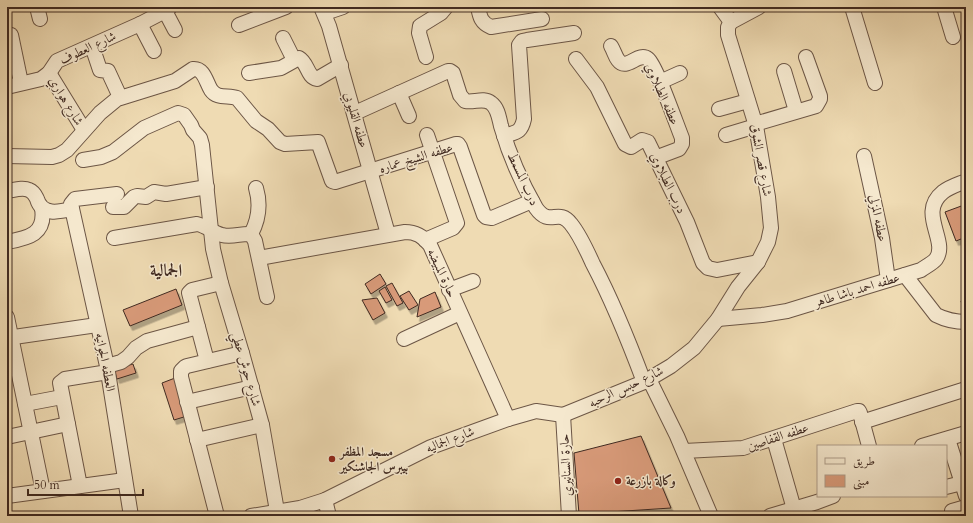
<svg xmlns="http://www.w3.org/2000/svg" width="973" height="523" font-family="Cardo,Amiri,serif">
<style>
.building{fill:#d89a79;stroke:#402a21;filter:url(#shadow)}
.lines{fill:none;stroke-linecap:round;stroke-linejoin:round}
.street-casing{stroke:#6c5646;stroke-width:16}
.street{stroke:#f5e8ce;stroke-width:14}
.poi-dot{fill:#8f2418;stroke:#f5e8ce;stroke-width:1.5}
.labels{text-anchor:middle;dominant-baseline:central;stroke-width:3;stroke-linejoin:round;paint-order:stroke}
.street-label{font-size:13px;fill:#402a21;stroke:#f5e8ce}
.poi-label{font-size:13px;font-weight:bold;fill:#402a21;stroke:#f5e8ce;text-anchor:start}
.district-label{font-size:17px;font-weight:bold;fill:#402a21;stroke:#f5e8ce}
</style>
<defs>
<filter id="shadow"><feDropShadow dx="2.5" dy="4.5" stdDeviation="0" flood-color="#0004"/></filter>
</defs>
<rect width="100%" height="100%" fill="#efdbb3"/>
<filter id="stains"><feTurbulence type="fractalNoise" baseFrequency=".005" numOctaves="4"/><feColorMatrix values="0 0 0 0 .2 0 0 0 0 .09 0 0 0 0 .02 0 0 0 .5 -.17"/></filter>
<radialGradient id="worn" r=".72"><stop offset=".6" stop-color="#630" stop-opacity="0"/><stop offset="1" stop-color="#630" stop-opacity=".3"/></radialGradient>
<!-- building -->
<g class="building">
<polygon points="964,205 966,211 966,237 956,241 945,212"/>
<polygon points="380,274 386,284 371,294 365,284"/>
<polygon points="392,283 403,303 397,306 386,286"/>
<polygon points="385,287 392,300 386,303 379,291"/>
<polygon points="176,289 182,305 130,326 123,310"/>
<polygon points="409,291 418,305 409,310 400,296"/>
<polygon points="435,292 441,307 417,317 420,299"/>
<polygon points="377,298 385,313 373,320 362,300"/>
<polygon points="966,300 966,318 961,301"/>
<polygon points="133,364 136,373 117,379 114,369"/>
<polygon points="175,378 187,416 174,420 162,383"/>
<polygon points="641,436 671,508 579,514 574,453"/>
</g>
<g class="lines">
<defs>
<g id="street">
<polyline points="37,7 40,19"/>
<polyline points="321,7 329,26 388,234"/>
<path d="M 478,7 C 480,17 481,23 491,27 L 542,19"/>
<polyline points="720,7 731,22"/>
<polyline points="852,7 875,83"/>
<polyline points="944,7 953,37"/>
<polyline points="165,11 175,30"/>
<polyline points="325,13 343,7"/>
<polyline points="140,24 154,51"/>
<polyline points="239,25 286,7"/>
<polyline points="11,35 21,83"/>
<polyline points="283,38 294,60"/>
<polyline points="92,46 100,70 108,71 120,97"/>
<path d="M 611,46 C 614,51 615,56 618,60 C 627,72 638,51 648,59 C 656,65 677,126 682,138 L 682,144 L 679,149 L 655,158"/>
<polyline points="426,57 419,33 420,26 441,13 446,7"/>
<polyline points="576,59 597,87 625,144 631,147 642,140 648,142 687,222 703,263 708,268 717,270 758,262"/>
<polyline points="784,71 796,111"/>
<polyline points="49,73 84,130"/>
<path d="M 249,73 L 281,68 L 299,58 C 308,63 307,77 317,79 L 341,65"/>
<polyline points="660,82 680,73"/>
<polyline points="7,87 41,79 49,73 57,61 140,24 165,11 170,7"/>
<polyline points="399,93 409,116"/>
<polyline points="719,109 748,101"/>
<path d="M 355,113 L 448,71 L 450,71 L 453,73 L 460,95 L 465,101 C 474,103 483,97 491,103 C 498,108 499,118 501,126 C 509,154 521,182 536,208 C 550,228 558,207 571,224 C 580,235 587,251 593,264 C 613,302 629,342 644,382"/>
<polyline points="755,124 816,106 820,99 820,96 806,57"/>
<polyline points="726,135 756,126"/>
<path d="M 504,136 C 516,132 521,133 524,119 L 519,45 L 522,41 L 527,40 L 574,33"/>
<path d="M 7,156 L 52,157 L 59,155 L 67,150 L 100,113 L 117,99 L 175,81 L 193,69 C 204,68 206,82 211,90 C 217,99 228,95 237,98 L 256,121 L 268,129 L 280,142 L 285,144 L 318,142 L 332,181 L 335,182 L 456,144 L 458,144 L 460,147 L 484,215 L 486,217 L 492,218 L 532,201"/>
<polyline points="864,156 882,238 888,280"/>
<polyline points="83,160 101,157 113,152 144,128 178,113 184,115 191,125 193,130 200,138 202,145 213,249 221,283 242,353 262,425 277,511"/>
<path d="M 7,191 C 14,190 23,187 29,190 C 34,192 35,195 37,199 C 42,216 59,212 72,209"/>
<polyline points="117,194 75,199 71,204 107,366 131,516"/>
<polyline points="113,207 124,207 134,197 137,196 146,197 154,192 166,194 207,187"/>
<path d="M 251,234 C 259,219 261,205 256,188"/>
<path d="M 114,238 L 197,224 C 207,226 213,233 222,235 C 232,238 241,233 251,234 L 255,241 L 267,297"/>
<polyline points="425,240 453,228 457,223 427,135"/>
<path d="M 7,242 C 29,238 46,234 42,208"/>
<path d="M 259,258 L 405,232 C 416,232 423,236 430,245 L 508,419"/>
<path d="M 905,275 L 936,315 C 946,320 955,322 966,322"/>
<polyline points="449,290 473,281"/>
<polyline points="7,317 43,491"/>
<path d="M 718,319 L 762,315 L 787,311 L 921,270 C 925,267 933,263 936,259 C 949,241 917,213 943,192 C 949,187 959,184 966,181"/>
<polyline points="7,338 97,325"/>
<polyline points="404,339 460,313"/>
<polyline points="207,361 189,293 192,290 221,283"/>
<polyline points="107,366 121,362 128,357 136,348 147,341 198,327"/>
<polyline points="649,379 677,436 711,516"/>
<polyline points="187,402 252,387"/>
<polyline points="25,404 62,397"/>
<polyline points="563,415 644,382 671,366 694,348 718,319 738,287 758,262 768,242 771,228 768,197 756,126 728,35 728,27 731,22 759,7"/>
<polyline points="563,415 569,516"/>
<polyline points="862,422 966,389"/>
<polyline points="7,437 68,424"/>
<polyline points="774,439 794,509"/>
<polyline points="948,439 966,496"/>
<polyline points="197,440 262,425"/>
<polyline points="922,446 966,433"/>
<polyline points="684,451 743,448 857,411 859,411 860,413 869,446"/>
<polyline points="80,486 60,383 65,379 108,372"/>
<polyline points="946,487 962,483"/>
<polyline points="7,496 125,480"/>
<polyline points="325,500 329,516"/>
<polyline points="217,516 181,377 181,371 185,367 187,366 242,353"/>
<polyline points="251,516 300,508 325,500 431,447 508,419 536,411 563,415"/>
<polyline points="770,516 817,502 833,496"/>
<polyline points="953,516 952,511 966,507"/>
</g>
</defs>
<!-- street casing -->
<use href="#street" class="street-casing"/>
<!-- street -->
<use href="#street" class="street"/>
</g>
<!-- markers -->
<g class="poi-dot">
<circle cx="332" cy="459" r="4"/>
<circle cx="618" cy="481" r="4"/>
</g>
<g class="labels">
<!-- street labels -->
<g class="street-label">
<text transform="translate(88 48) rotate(-25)">شارع العطوف</text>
<text transform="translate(662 94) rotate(66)">عطفه الطبلاوي</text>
<text transform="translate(66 101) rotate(59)">شارع هواري</text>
<text transform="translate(356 120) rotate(74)">عطفه القليوبي</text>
<text transform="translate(416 158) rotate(-17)">عطفه الشيخ عماره</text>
<text transform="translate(761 160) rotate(80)">شارع قصر الشوق</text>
<text transform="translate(523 179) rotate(65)">درب المسمط</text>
<text transform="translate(668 183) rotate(64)">درب الطبلاوي</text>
<text transform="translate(878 218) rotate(79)">عطفه المزلي</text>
<text transform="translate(442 273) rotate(65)">حارة المبيضه</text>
<text transform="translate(857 290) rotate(-17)">عطفه احمد باشا طاهر</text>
<text transform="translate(105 362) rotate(79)">العطفه الجوانيه</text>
<text transform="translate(246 369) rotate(74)">شارع حوش عطي</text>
<text transform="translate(626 387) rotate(-25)">شارع حبس الرحبه</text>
<text transform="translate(778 437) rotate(-18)">عطفه القفاصين</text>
<text transform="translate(450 440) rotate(-21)">شارع الجماليه</text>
<text transform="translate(566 465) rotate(-93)">حارة السنانيري</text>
</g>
<!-- poi labels -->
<g class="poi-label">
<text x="340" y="452">مسجد المظفر<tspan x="340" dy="15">بيبرس الجاشنكير</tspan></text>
<text x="626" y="481">وكالة بازرعة</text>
</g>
<!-- district labels -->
<g class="district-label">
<text x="166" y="270">الجمالية</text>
</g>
</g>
<!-- margin -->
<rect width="973" height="523" fill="none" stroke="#efdbb3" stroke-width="24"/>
<rect x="8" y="8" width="957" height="507" fill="none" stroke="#402a21" stroke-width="2"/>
<rect x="12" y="12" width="949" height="499" fill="none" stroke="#402a21"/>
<!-- legend -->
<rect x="817" y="445" width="130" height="52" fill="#f5e8ce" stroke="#ad9c89"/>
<rect x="825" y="458" width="20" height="6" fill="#f5e8ce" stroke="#ad9c89"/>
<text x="853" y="465" font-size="12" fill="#402a21">طريق</text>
<rect x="825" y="475" width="20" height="12" fill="#d89a79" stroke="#ad9c89"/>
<text x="853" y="485" font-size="12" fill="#402a21">مبنى</text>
<!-- scale -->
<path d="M28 489v6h115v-6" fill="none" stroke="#402a21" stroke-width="2"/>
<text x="34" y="489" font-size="12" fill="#402a21" stroke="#f5e8ce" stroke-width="3" paint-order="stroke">50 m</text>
<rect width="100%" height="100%" filter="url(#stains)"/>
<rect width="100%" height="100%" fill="url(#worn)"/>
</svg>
